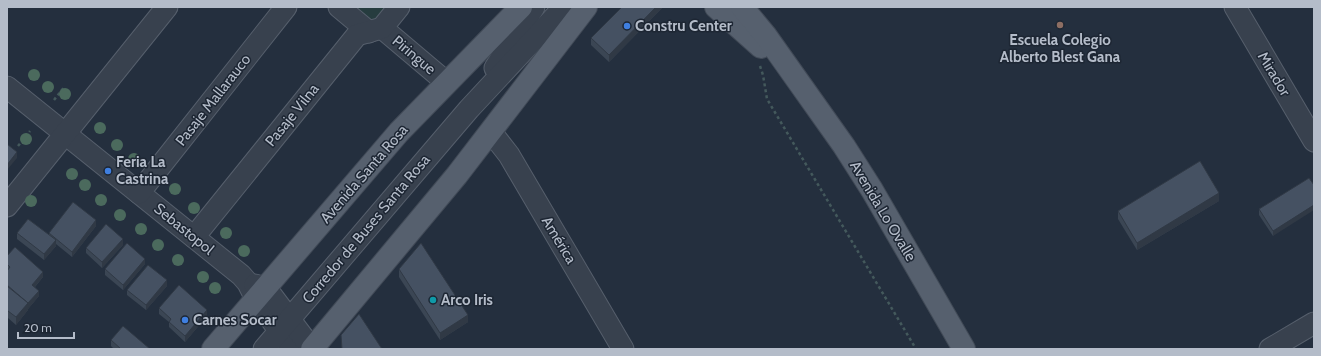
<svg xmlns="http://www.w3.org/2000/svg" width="1321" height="356" font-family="Cabin,sans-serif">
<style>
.green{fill:#263c3f}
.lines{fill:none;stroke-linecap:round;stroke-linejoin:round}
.minor-casing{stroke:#565f6c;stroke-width:23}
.major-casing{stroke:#414a57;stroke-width:24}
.path{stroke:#44595c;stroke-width:2.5;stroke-dasharray:3 3;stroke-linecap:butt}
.minor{stroke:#38414e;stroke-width:21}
.major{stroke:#56606e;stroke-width:22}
.tree{fill:#4b6a5d}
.wall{fill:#3b4654}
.shaded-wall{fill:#303945}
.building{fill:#455162;stroke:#303945}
.education-dot{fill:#8d6e63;stroke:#1d2633;stroke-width:1.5}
.shop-dot{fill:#3f7fe0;stroke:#1d2633;stroke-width:1.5}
.culture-dot{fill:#0f9aa8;stroke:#1d2633;stroke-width:1.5}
.labels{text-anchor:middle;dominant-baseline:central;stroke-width:3;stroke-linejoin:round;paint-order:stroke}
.poi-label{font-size:15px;font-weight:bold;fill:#b4bcc9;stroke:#1d2633;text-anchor:start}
.street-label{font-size:15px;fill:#b4bcc9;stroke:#1d2633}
</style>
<rect width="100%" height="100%" fill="#242f3e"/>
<!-- green -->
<polygon class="green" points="342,7 391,7 374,21 358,21"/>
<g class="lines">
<defs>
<g id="minor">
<polyline points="339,7 369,32"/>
<polyline points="1235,7 1314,141"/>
<polyline points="382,28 446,82"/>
<polyline points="495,68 534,7"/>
<polyline points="7,87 241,275 248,283 256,299 293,349"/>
<polyline points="491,132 509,155 623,349"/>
<polyline points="139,193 286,7"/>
<polyline points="7,206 167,7"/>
<polyline points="194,237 357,35 382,28 399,7"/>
<polyline points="255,285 266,288 312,349"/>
<polyline points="264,349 469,109 564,7"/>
<polyline points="1270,349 1314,323"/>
</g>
<g id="major">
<polyline points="716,7 761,47"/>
<polyline points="742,7 766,36 844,146 872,190 964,349"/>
<polyline points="213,349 399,132 521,7"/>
<polyline points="312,349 457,175 586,7"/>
</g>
</defs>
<!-- minor casing -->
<use href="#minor" class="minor-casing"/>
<!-- major casing -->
<use href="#major" class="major-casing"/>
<!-- path -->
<g class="path">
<polyline points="760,66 763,75 767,99 916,349"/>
<polyline points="54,100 65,86"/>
<polyline points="18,146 30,131"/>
</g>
<!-- minor -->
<use href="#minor" class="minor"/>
<!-- major -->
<use href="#major" class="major"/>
</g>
<!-- trees -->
<g class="tree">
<circle cx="34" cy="75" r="6"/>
<circle cx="48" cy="87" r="6"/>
<circle cx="65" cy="94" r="6"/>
<circle cx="100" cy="128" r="6"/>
<circle cx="26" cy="139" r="6"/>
<circle cx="117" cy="145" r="6"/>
<circle cx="134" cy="159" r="6"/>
<circle cx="72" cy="174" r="6"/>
<circle cx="85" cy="185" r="6"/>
<circle cx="175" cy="189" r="6"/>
<circle cx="101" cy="200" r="6"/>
<circle cx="31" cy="201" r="6"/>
<circle cx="194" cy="208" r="6"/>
<circle cx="120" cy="215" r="6"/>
<circle cx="141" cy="229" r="6"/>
<circle cx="226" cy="233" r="6"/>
<circle cx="158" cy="245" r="6"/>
<circle cx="244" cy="251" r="6"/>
<circle cx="178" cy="260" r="6"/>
<circle cx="203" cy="277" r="6"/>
<circle cx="215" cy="288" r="6"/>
</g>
<!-- wall -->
<g class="wall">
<polygon points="622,7 663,7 609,62 591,45 591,38"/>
<polygon points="1314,185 1273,236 1259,215 1259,209"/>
<polygon points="1219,201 1137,250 1118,219 1118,211"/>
<polygon points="96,226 72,257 56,244 56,246 44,260 17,239 17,233 49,235 49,233"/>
<polygon points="123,245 102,268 86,253 86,248"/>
<polygon points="7,256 43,277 35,287 39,296 28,309 28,310 16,325 8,318 7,320 7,271 8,270 7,269"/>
<polygon points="145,264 123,290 105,275 105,269"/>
<polygon points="399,269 468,322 440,340 399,277"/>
<polygon points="167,286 146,310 127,295 127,290"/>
<polygon points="159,308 207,316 185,342 169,327 169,322 159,314"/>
<polygon points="111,340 150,349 114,349 111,346"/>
</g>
<!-- shaded-wall -->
<g class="shaded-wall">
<polygon points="656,7 663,7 609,62 609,55"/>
<polygon points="17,152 17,158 7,170 7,165"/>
<polygon points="1219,193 1219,201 1137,250 1137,243"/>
<polygon points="1314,205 1314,210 1273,236 1273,231"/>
<polygon points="96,220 96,226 72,257 72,252"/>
<polygon points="123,239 123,245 102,268 102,262"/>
<polygon points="56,240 56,246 44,260 44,254"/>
<polygon points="145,259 145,264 123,290 123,285"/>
<polygon points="43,272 43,277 32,290 32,285"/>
<polygon points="167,280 167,286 146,310 146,305"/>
<polygon points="39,291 39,296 28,309 28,310 16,325 16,317 28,303"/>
<polygon points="207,310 207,316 185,342 185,336"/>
<polygon points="8,311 8,318 7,320 7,312"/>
<polygon points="468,315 468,322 440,340 440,333"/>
</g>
<!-- building -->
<g class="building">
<polygon points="622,7 656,7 609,55 591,38"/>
<polygon points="7,144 17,152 7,165"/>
<polygon points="1200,161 1219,193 1137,243 1118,211"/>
<polygon points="1309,178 1314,185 1314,205 1273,231 1259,209"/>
<polygon points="73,202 96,220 72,252 49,233"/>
<polygon points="28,219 56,240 44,254 17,233"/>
<polygon points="106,224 123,239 102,262 86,248"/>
<polygon points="127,243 145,259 123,285 105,269"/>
<polygon points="421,243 468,315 440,333 399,269"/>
<polygon points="15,247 43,272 32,285 39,291 28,303 7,285 7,271 10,267 7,264 7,256"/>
<polygon points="148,265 167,280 146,305 127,290"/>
<polygon points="179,285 207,310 185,336 169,322 171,319 159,308"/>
<polygon points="7,286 28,303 16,317 8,311 7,312"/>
<polygon points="359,314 382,349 342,349 341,335"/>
<polygon points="123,326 150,349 121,349 111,340"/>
</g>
<!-- markers -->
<circle class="education-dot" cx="1060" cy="25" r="4"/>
<g class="shop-dot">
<circle cx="627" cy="26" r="4"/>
<circle cx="108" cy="171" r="4"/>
<circle cx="185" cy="320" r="4"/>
</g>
<circle class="culture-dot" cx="433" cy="300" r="4"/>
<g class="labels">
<!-- poi labels -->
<g class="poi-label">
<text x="635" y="26">Constru Center</text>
<text x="1060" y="40" text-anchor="middle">Escuela Colegio<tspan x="1060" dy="17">Alberto Blest Gana</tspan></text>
<text x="116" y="162">Feria La<tspan x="116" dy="17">Castrina</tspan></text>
<text x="441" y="300">Arco Iris</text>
<text x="193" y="320">Carnes Socar</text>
</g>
<!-- street labels -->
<g class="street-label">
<text transform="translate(414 55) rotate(40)">Piringue</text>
<text transform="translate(1274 74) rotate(59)">Mirador</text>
<text transform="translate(213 100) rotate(-52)">Pasaje Mallarauco</text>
<text transform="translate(292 115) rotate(-51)">Pasaje Vilna</text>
<text transform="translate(364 174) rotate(-49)">Avenida Santa Rosa</text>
<text transform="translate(883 211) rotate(59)">Avenida Lo Ovalle</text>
<text transform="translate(184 229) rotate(39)">Sebastopol</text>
<text transform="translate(366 229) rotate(-50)">Corredor de Buses Santa Rosa</text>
<text transform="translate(559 240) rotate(59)">América</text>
</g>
</g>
<!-- border -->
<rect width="1321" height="356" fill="none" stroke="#b4bcc9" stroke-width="16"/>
<!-- scale -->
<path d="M18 332v6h56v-6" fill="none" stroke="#b4bcc9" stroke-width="2"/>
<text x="24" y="332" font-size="12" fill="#b4bcc9" stroke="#1d2633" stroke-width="3" paint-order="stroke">20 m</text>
</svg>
